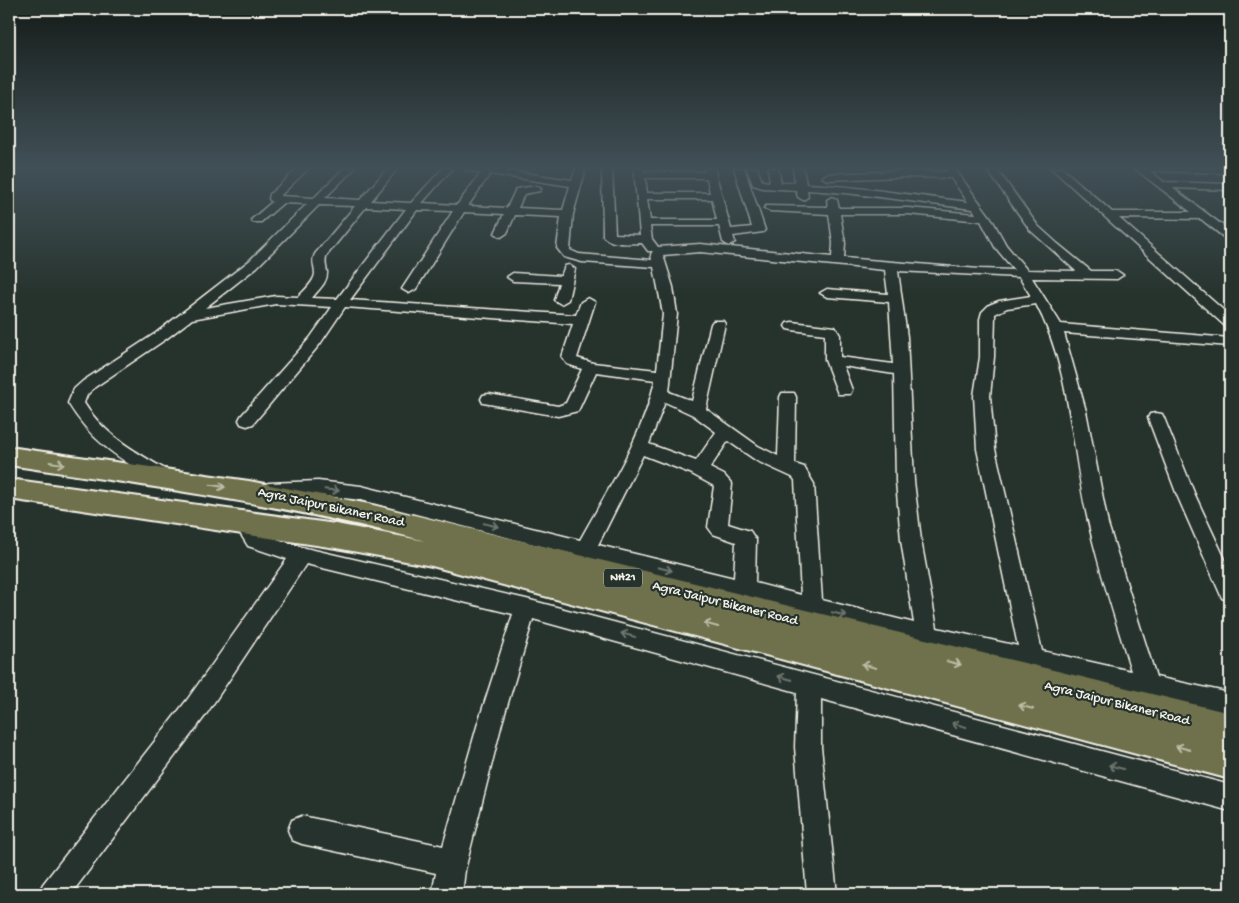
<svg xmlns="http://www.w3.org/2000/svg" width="1239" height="903" font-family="'Gochi Hand',sans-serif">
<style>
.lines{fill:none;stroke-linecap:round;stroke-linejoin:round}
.minor-casing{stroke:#f4f1e8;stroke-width:3}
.highway-casing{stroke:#f4f1e8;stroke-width:4}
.minor{fill:#26332d;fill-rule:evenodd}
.highway{fill:#6e714b;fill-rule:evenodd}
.oneway{stroke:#bebea9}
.oneway2{stroke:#6e766e}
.labels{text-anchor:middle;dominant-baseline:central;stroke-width:4.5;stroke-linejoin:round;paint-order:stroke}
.shield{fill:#26332d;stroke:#b6b8b0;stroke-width:1}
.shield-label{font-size:12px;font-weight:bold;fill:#f4f1e8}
.street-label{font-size:14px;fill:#f4f1e8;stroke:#26332d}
</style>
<rect width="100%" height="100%" fill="#26332d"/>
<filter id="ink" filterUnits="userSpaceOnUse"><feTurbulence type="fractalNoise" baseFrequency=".02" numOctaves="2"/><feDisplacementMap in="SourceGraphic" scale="10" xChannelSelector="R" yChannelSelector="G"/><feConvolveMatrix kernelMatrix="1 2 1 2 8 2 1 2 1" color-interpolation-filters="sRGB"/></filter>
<g filter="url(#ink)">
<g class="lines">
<defs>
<g id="minor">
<path d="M 298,168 L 309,168 L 280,196 L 314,198 L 344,168 L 355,168 L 325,198 L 360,200 L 388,168 L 398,168 L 371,201 L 411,203 L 443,168 L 453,168 L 422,203 L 457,205 L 481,173 L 465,170 L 464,168 L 489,168 L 572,180 L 576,168 L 586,168 L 573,214 L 570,250 L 579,254 L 652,260 L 651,254 L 653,251 L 648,251 L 642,243 C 630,243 612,246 603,236 L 602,168 L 612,168 L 615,234 L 640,235 L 634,168 L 644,168 L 644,172 L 705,172 L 704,168 L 714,168 L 731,229 L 752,227 L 734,168 L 744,168 L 765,230 L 763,232 L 733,236 L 735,242 L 729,246 L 723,242 L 719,226 L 650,226 L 652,239 L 658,247 L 700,244 L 832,257 L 833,243 L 829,214 L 770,211 L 764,208 L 766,206 L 828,207 L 827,200 L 832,197 L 837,200 L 839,208 L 908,208 L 976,214 L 973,209 C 918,203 863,193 807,190 L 808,197 L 803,200 L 798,197 L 796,190 L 763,188 L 753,185 L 747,168 L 757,168 L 762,181 L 770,182 L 768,168 L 778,168 L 781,183 L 795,183 L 793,168 L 803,168 L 806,184 C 860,186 914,196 968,202 L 951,178 L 899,177 L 827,180 L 822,177 L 827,174 L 899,171 L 947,172 L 944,168 L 954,168 L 991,218 L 1006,245 L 1027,270 L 1076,271 L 1030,230 L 986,168 L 996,168 L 1038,226 L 1058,244 L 1091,271 L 1117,271 L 1123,275 L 1117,279 L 1032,278 L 1061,324 L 1230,338 L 1230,346 L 1064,333 L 1086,411 L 1108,524 L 1156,677 L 1230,693 L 1230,717 L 927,646 L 591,559 L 588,564 L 581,566 L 574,564 L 571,558 L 573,554 L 361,500 L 318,495 L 269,497 L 262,495 L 260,490 L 262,485 L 269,483 L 318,481 L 361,486 L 580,540 C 608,489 643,437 655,380 L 596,372 L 578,411 L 558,416 L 489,404 L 483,403 L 481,399 L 483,395 L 489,394 L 558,406 L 566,403 L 582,369 L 567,364 L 562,357 L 573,324 L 345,307 L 320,344 L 253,424 L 247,426 L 241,424 L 239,420 L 241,416 L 310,338 L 332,307 L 276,304 L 192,319 L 166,339 L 95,387 L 87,395 L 84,403 C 105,437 140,454 173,474 L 176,479 L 173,484 L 167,486 L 161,484 C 121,459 93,444 68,403 L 74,389 L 83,381 L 156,333 L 249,261 L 307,204 L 283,203 L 261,222 L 253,222 L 251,220 L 272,202 L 269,199 L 270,194 ZM 490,174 L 570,186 L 563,210 L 518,208 L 524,194 L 540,191 L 541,189 L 536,186 L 516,189 L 507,208 L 468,206 ZM 645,178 L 707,178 L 710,193 L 647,193 ZM 647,199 L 712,199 L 717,220 L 650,220 ZM 319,205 L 355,206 L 315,254 C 311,262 315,265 315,274 C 314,282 304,291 298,297 L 276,296 L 205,308 L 257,267 ZM 366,207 L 406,209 L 337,299 L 312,298 C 318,290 328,282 327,272 C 326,265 324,262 327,255 ZM 417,210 L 453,211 L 402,289 L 409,293 L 416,289 L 464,212 L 504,214 L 495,233 L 501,237 L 507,233 L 515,215 L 561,217 L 557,248 L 564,257 L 582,262 L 654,267 L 663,314 L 657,370 L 593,363 L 577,358 L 595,302 L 588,298 L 581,302 L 576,315 L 350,300 ZM 840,214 L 908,214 L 981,221 L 995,247 L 1014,270 L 979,269 L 844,258 L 845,243 ZM 700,252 L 885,270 L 888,294 L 827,289 L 820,293 L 827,297 L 889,302 L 893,364 L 840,357 L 840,335 L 835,327 L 792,322 L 787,323 L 785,326 L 787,329 L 792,330 L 825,334 L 825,360 L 838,394 L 850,394 L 852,390 L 843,366 L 894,374 L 896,481 L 901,540 L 914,623 L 822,600 L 814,484 L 804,467 L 795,464 L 796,397 L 794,393 L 782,393 L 780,397 L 778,456 L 758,446 L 706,409 L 725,324 L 723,321 L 713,321 L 711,324 L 692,401 L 669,392 L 677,314 L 673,287 L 663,255 ZM 898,271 L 1019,277 L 1031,296 L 999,301 L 989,305 L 982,312 L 980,319 L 980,357 L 974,396 L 977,449 L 1018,646 L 937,628 L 921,540 L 914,481 L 907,337 ZM 1036,304 C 1072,371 1071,451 1089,525 C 1100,574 1117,623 1131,671 L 1042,651 L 995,449 L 990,396 L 994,357 L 995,314 L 1007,308 ZM 665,402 L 693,415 L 716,432 L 696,461 L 649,444 ZM 728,441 L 757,461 L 792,477 L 795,480 L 801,595 L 755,583 L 756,540 L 750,531 L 728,524 L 732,484 L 724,475 L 710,468 ZM 643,455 L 690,473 L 714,486 L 708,527 L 713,534 L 736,542 L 734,578 L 598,545 Z"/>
<polygon points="1051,168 1062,168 1112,212 1191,212 1134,168 1230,168 1230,173 1150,171 1164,182 1230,184 1230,190 1173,188 1230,231 1230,239 1226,239 1201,219 1119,218 1230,316 1230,327 1225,326"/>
<polygon points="569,265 575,269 568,300 561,304 554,300 559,283 513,281 507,277 513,273 561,276 565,266"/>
<polygon points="1156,413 1162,414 1164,418 1195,495 1230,570 1230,601 1222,598 1177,495 1148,418 1150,414"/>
<polygon points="243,515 250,517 262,534 301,547 526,599 1230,785 1230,811 821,699 821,747 837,894 807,894 795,747 797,692 533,619 502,723 465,870 462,894 432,894 436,873 302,844 292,840 288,830 292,820 302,816 443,846 478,723 513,614 306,564 205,716 71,894 38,894 43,884 187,700 287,559 248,546 233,522 236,517"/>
</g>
<path id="highway" d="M 9,447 L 249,481 L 369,504 L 1230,713 L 1230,779 L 432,566 L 336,548 L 9,499 L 9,479 L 336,524 L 425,541 C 288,505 149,486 9,465 Z"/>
</defs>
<!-- minor casing -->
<use href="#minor" class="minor-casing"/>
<!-- highway casing -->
<use href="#highway" class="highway-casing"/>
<!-- minor -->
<use href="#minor" class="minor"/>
<!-- highway -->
<use href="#highway" class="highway"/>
</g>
<!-- one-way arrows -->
<defs><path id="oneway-shaft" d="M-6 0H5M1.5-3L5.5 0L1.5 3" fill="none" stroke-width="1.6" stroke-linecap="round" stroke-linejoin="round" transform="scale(1.25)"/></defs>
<g class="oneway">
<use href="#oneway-shaft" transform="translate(57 463) rotate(8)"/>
<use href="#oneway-shaft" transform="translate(218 486) rotate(9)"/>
<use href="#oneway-shaft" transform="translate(711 625) rotate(-165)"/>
<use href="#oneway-shaft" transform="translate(954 663) rotate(14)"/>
<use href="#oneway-shaft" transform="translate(869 666) rotate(-165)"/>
<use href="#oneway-shaft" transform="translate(1026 707) rotate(-165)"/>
<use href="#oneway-shaft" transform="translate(1183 748) rotate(-165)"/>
</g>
<g class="oneway2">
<use href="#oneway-shaft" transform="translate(332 490) rotate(6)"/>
<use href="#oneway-shaft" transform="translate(491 525) rotate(14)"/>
<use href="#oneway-shaft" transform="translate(665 569) rotate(14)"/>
<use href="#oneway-shaft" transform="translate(839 614) rotate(14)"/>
<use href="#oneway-shaft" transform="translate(628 635) rotate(-165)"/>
<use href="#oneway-shaft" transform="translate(785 678) rotate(-165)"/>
<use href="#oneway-shaft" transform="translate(959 725) rotate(-165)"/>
<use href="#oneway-shaft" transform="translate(1116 767) rotate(-165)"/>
</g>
</g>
<!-- sky -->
<linearGradient id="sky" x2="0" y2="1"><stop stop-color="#151c19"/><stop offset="0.57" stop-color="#415057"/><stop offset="1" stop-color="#415057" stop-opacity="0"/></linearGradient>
<rect width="1239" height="294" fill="url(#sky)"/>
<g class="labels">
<!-- shield labels -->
<rect class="shield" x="604" y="568.5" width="38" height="19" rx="4"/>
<g class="shield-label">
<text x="623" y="578">NH21</text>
</g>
<!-- street labels -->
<g class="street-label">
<text transform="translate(331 508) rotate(12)">Agra Jaipur Bikaner Road</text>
<text transform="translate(725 604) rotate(14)">Agra Jaipur Bikaner Road</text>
<text transform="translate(1117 704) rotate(14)">Agra Jaipur Bikaner Road</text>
</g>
</g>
<!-- margin -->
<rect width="1239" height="903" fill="none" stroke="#26332d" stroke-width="30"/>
<rect x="15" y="15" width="1209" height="873" fill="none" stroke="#f4f1e8" stroke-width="2" filter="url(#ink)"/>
</svg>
